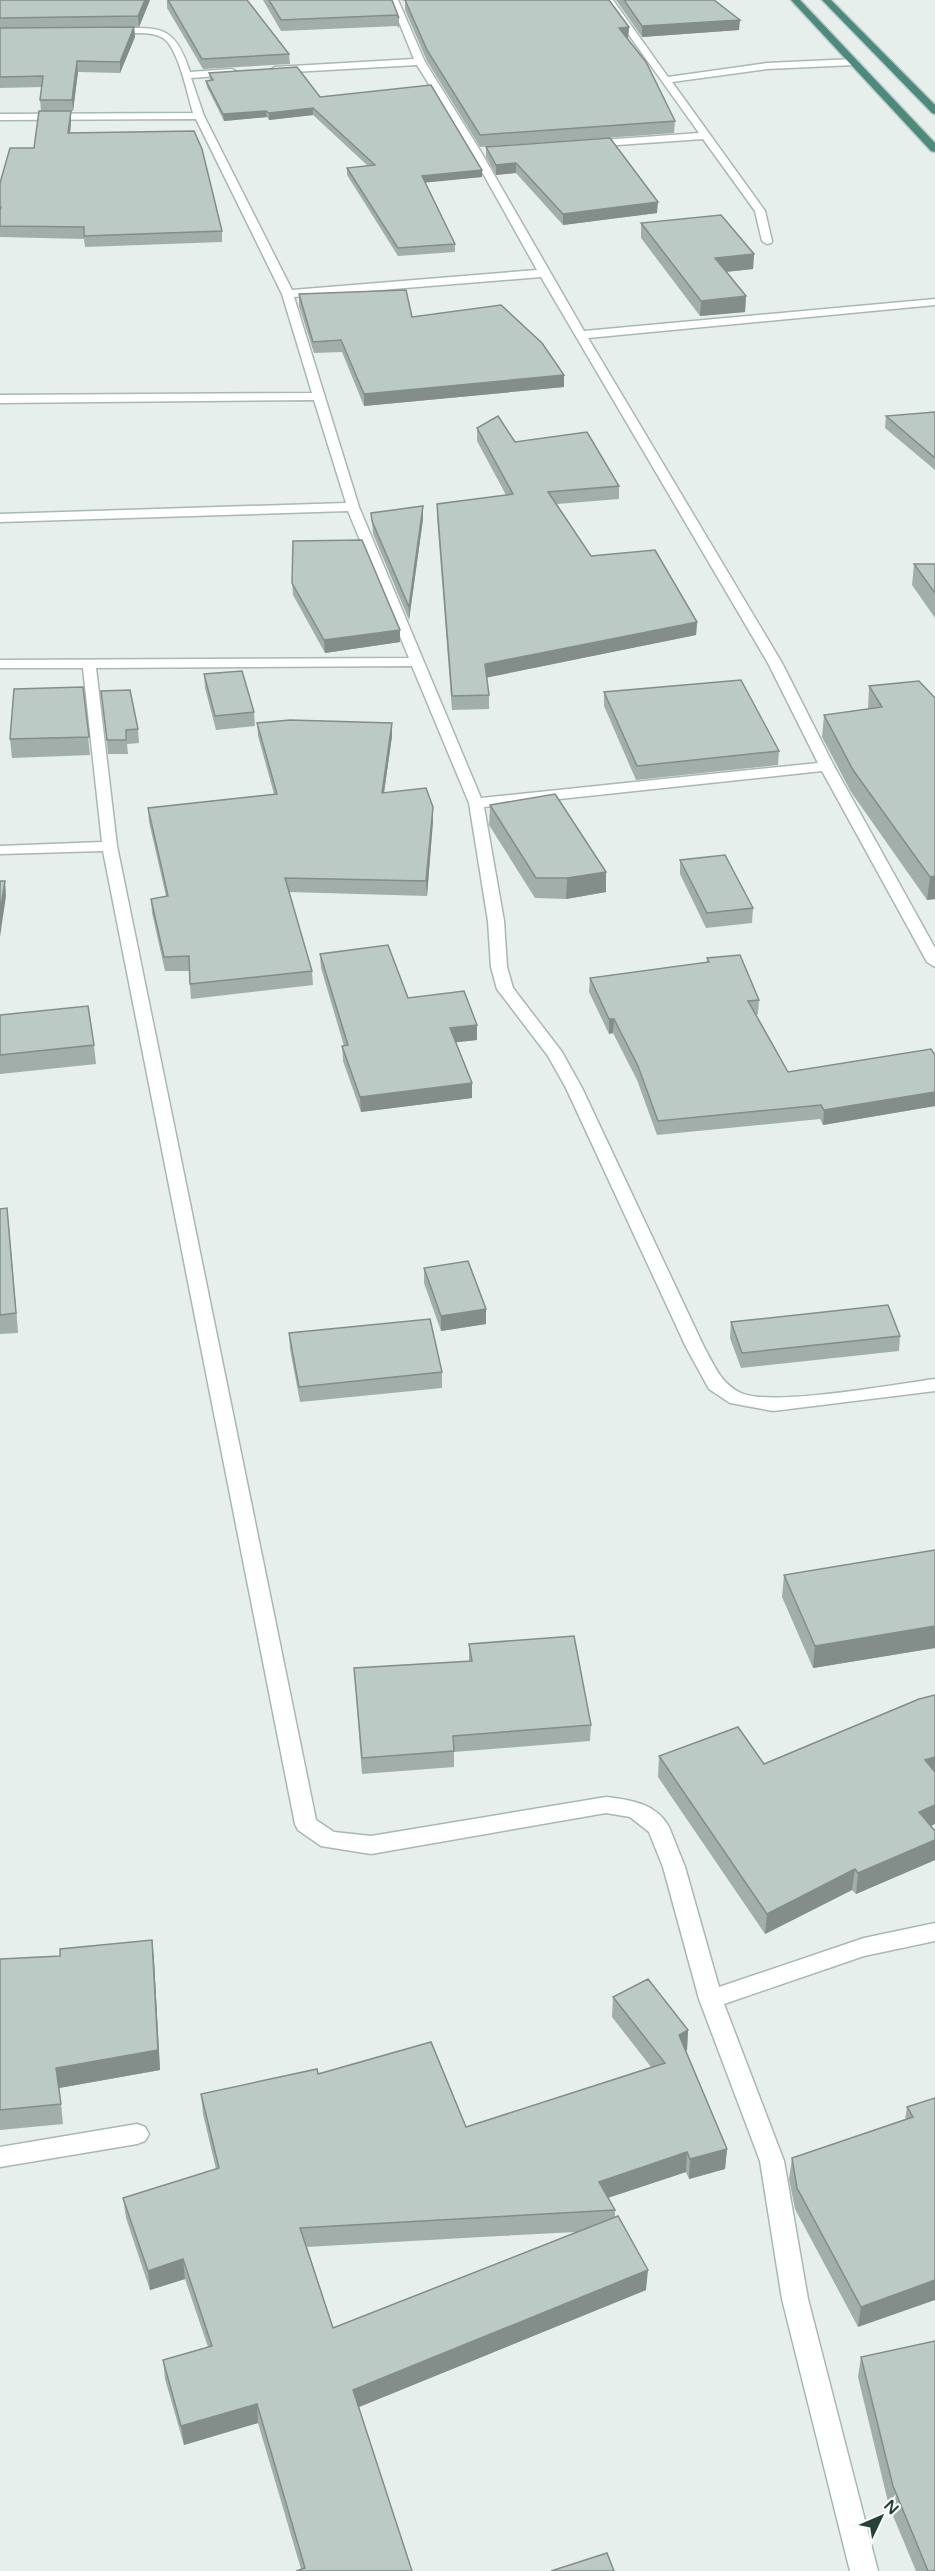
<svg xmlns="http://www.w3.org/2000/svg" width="935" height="2571" font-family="'Varela Round',sans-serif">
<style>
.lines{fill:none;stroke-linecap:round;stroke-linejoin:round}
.minor-casing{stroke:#a8b8b2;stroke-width:3}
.trunk-casing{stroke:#c2cac8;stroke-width:3}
.minor{fill:#fff;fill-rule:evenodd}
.trunk{fill:#4c8a7c;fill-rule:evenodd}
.wall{fill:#a1aea9;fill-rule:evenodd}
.shaded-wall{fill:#838d89}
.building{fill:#bbcac4;stroke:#838d89;stroke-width:1.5}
</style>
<rect width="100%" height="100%" fill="#e6efeb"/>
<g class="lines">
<defs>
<g id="minor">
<path d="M 390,0 L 398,0 L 425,62 L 481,152 L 584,331 L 935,299 L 935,305 L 588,338 L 782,663 L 834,766 L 935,948 L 935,967 L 927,962 L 822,771 L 484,807 L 504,921 L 507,967 L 513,988 L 562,1052 L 582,1088 L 704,1347 C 714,1365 721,1384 741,1393 C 772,1407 896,1384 935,1379 L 935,1391 L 773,1411 L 730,1403 L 709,1389 L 686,1347 L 566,1088 L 548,1056 L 497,989 L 491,967 L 488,921 L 469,803 L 412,666 L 96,668 L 117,846 L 316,1820 L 334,1832 L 371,1836 L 606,1797 C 630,1800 656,1803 669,1827 L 685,1867 L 719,1987 L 864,1938 L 935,1923 L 935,1941 L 864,1956 L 724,2004 L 784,2161 L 808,2299 L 878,2571 L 850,2571 L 782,2299 L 760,2161 L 699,1999 L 663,1867 L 649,1832 L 630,1817 L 606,1813 L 371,1854 L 321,1846 L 298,1830 L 295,1824 L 103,851 L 0,854 L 0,846 L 102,842 L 83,668 L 0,668 L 0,660 L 409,658 L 348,511 L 0,522 L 0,514 L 346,503 L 314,400 L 0,403 L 0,395 L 312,393 L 282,294 L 196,119 L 0,120 L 0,114 L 193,113 C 188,96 178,47 163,38 C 151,30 125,34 111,34 L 106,31 L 111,28 C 159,29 173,21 190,72 L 232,69 L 237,72 L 232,75 L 191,78 L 204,116 L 292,290 L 537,270 L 471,152 L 417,65 L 275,73 L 270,70 L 275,67 L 414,59 ZM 541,277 L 768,663 L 818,763 L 481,798 L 359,507 L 294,297 Z"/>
<polygon points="604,0 613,0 668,77 767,63 854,59 859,62 854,65 767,69 672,82 765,211 772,241 771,243 767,244 762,241 755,211 703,139 589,147 584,144 589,141 699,133"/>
<polygon points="137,2124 145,2127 149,2134 145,2141 137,2144 0,2167 0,2147"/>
</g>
<g id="trunk">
<polygon points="791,0 800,0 935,143 935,152 931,151"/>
<polygon points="822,0 831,0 935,105 935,114 932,113"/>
</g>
</defs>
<!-- minor casing -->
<use href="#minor" class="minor-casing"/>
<!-- trunk casing -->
<use href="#trunk" class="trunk-casing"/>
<!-- minor -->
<use href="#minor" class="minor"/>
<!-- trunk -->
<use href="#trunk" class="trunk"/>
</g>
<!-- wall -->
<g class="wall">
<polygon points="0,0 150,0 139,27 134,27 135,37 120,73 78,72 73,111 71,111 71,122 70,133 222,231 222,242 85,247 84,239 0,237 0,183 34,148 41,111 40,100 42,87 0,88"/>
<polygon points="167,0 247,0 289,54 290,64 203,69 167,8"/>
<polygon points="263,0 392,0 399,18 399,28 397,26 281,31"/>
<polygon points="400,0 609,0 629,27 628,38 627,38 675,121 674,133 480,147 427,61 405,10 405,1"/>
<polygon points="616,0 714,0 739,30 642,37"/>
<polygon points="209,73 320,97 482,170 482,177 425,182 455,244 455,252 398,256 347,175 347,168 368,166 313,115 269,120 267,117 224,121 207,87 206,81 210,80"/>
<polygon points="486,147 657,213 563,225 516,173 496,175 486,157"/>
<polygon points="641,223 754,254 753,269 726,272 746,296 745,312 700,316 641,238"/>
<polygon points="299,294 412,317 564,387 364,406 342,352 314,353 299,306"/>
<polygon points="935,412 935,470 885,428 886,416"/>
<polygon points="477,428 515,442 619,486 619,499 557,504 591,556 697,622 696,635 487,677 489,695 489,709 452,710 437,517 437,504 506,495 477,441"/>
<polygon points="423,506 423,519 409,620 373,534 371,513"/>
<polygon points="914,564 935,564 935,618 912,585"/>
<polygon points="292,583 400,630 400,642 325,653 293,595"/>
<polygon points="204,674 254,712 255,726 216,730 205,688"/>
<polygon points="869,686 935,698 935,899 927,900 851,792 822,737 824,715 868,709"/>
<polygon points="83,687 90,755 12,758 10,739"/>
<polygon points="604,692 779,751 778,765 636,780 604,706"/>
<polygon points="103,705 138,729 139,743 127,744 128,754 108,754"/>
<polygon points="257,723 392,736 384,792 433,807 433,821 427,896 289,892 312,971 313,985 191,999 189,971 165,971 152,913 151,899 166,896 149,822 148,808 274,794 258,736"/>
<polygon points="490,805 606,872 606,892 566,899 535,898 489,825"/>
<polygon points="680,860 753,908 752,923 706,928 680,874"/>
<polygon points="320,954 408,998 477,1040 456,1042 472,1083 472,1098 361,1112 343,1061 342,1046 344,1046 321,968"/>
<polygon points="707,958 759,1000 758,1014 756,1015 788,1072 935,1055 935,1106 823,1125 820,1119 657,1135 637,1080 613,1033 609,1034 589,992 590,978 707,962"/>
<polygon points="0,1015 94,1045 96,1064 0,1074"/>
<polygon points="7,1208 18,1333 0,1334 0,1209"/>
<polygon points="424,1268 486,1309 486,1324 441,1331 424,1283"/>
<polygon points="731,1322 900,1336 899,1351 741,1368 730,1338"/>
<polygon points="289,1333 442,1372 442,1388 300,1402 290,1349"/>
<polygon points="935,1550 935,1648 813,1668 782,1597 784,1575"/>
<polygon points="469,1644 591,1725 590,1741 454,1752 454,1767 362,1774 354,1668 469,1661"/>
<polygon points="935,1695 935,1824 931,1826 935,1831 935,1860 856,1894 852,1890 765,1934 658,1777 659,1756 764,1764"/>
<polygon points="152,1940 154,1960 160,2070 59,2088 63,2124 0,2130 0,1959 60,1956"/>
<path d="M 613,1997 L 688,2030 L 687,2050 L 686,2051 L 727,2149 L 725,2169 L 689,2179 L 686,2172 L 608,2198 L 615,2210 L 615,2217 L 646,2290 L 359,2407 L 412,2571 L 301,2569 L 258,2423 L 184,2445 L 165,2379 L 163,2360 L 208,2347 L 185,2279 L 150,2290 L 126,2218 L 123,2198 L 216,2169 L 203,2114 L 201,2094 L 318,2074 L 466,2127 L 651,2067 L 612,2017 ZM 576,2232 L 333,2328 L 307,2247 L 481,2237 Z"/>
<polygon points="935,2098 858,2327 795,2209 789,2179 792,2158 905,2120 907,2107"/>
<polygon points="861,2357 935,2571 916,2571 889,2506 858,2377"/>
</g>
<!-- shaded-wall -->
<g class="shaded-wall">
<polygon points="145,0 150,0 139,27 138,16"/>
<polygon points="740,20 739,30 642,37 642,26"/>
<polygon points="134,27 135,37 120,73 120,62"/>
<polygon points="629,27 628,38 618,39 619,28"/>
<polygon points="77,61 78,72 73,111 72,100"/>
<polygon points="313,108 313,115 269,120 269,113"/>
<polygon points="71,111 71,122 69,144 68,133"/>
<polygon points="266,111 267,117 224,121 223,114"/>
<polygon points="516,163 516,173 496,175 496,165"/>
<polygon points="482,170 482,177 422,183 422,176"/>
<polygon points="658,202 657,213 563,225 563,214"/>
<polygon points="754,254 753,269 714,273 715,258"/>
<polygon points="746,296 745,312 700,316 701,301"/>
<polygon points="564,375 564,387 364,406 364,394"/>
<polygon points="423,506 423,519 409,620 409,607"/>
<polygon points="697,622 696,635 485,678 485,664"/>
<polygon points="400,630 400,642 325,653 324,640"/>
<polygon points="392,723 392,736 382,807 382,793"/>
<polygon points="433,807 433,821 427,896 426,881"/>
<polygon points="606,872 606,892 566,899 567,878"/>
<polygon points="935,876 935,899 927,900 930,877"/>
<polygon points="5,881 6,896 0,937 0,912"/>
<polygon points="609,1019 614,1019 613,1033 609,1034"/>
<polygon points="477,1025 477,1040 450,1043 450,1028"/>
<polygon points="472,1083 472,1098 361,1112 360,1097"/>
<polygon points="935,1092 935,1106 823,1125 824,1110"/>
<polygon points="7,1208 9,1227 18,1333 16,1313"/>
<polygon points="486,1309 486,1324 441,1331 441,1316"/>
<polygon points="935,1626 935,1648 813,1668 815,1646"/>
<polygon points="935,1757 935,1777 925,1760"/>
<polygon points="935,1805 935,1824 916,1832 919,1812"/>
<polygon points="935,1840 935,1860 856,1894 858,1873"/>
<polygon points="855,1869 852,1890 765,1934 767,1914"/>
<polygon points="152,1940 154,1960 160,2070 59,2088 63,2124 56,2068"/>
<polygon points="688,2030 687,2050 678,2055 679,2035"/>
<polygon points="727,2149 725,2169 689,2179 690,2159"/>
<polygon points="687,2152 686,2172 598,2201 599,2182"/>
<polygon points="183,2259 185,2279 150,2290 148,2271"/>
<polygon points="648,2270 646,2290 354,2409 353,2390"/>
<polygon points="935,2280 935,2300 858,2327 861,2307"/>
<polygon points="257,2404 258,2423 184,2445 181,2426"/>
</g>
<!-- building -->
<g class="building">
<polygon points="0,0 145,0 138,16 0,18"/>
<polygon points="168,0 247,0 289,54 202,59"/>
<polygon points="269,0 392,0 399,18 397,15 281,20"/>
<polygon points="405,0 609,0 629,27 619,28 646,62 675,121 480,135 427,50"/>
<polygon points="624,0 714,0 740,20 642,26"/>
<polygon points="134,27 120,62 77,61 72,100 40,100 43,76 0,77 0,28"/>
<polygon points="297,67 320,97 431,85 482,170 422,176 455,244 398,248 347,168 375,165 313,108 269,113 266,111 223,114 206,81 213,80 209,73"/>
<polygon points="39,111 71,111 68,133 194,131 202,149 222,231 84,236 84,227 0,226 0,210 1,207 0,207 0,183 10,148 34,148"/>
<polygon points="610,138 658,202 563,214 516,163 496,165 486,147"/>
<polygon points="721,215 754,254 715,258 746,296 701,301 641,223"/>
<polygon points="406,290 412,317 501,305 542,343 564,375 364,394 341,340 313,342 299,294"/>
<polygon points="935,412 935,458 886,416"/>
<polygon points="498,416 515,442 587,432 619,486 548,492 591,556 655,550 697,622 485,664 489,695 452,696 437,504 513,494 477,428"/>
<polygon points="423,506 409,607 372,521 371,513"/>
<polygon points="362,540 400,630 324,640 292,583 293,541"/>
<polygon points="914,564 935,564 935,593"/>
<polygon points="242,671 254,712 215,716 204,674"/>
<polygon points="741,680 779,751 637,766 604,692"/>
<polygon points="919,681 935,698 935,876 930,877 853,770 824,715 882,707 869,686"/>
<polygon points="83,687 89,737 10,739 14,689"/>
<polygon points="130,690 138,729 126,730 126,740 107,740 101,691"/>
<polygon points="290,720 392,723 382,793 426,788 433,807 426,881 285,878 312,971 190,984 189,956 164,957 151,899 168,896 148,808 277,794 257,723"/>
<polygon points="555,794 606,872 567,878 536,878 490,805"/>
<polygon points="725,855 753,908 707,913 680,860"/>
<polygon points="0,881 5,881 0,912"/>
<polygon points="388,945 408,998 464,991 477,1025 450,1028 472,1083 360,1097 342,1046 348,1045 320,954"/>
<polygon points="740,955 759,1000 748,1001 788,1072 931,1049 935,1055 935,1092 824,1110 821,1105 658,1121 638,1066 614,1019 609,1019 590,978 709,962 707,958"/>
<polygon points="88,1006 94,1045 0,1055 0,1015"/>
<polygon points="7,1208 16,1313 0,1315 0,1209"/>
<polygon points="468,1261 486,1309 441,1316 424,1268"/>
<polygon points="888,1305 900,1336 742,1353 731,1322"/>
<polygon points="430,1319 442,1372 299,1387 289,1333"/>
<polygon points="935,1550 935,1626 815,1646 784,1575"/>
<polygon points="574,1636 591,1725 453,1736 454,1751 362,1758 354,1668 472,1661 469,1644"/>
<polygon points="935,1695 935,1757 925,1760 935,1772 935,1805 919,1812 935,1831 935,1840 858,1873 855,1869 767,1914 659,1756 738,1727 764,1764 919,1699"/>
<polygon points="152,1940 158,2050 56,2068 61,2104 0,2110 0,1959 60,1956 60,1949"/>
<polygon points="648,1979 688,2030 679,2035 727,2149 690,2159 687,2152 599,2182 615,2210 300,2228 333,2328 618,2216 648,2270 353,2390 412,2571 296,2571 305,2568 257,2404 181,2426 163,2360 212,2346 183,2259 148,2271 123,2198 219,2168 201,2094 317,2069 318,2074 431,2042 466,2127 665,2063 613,1997"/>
<polygon points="935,2098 935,2280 861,2307 797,2188 792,2158 913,2117 907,2107"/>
<polygon points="935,2341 935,2571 928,2571 893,2486 861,2357"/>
<polygon points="607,2553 614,2571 551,2571"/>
</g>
<!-- north arrow -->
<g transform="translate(881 2517) rotate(46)" stroke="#f7fbf9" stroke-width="4.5" paint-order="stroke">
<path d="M0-4.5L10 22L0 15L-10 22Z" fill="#24423a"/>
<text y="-9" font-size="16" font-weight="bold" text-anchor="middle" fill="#24423a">N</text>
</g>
</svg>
